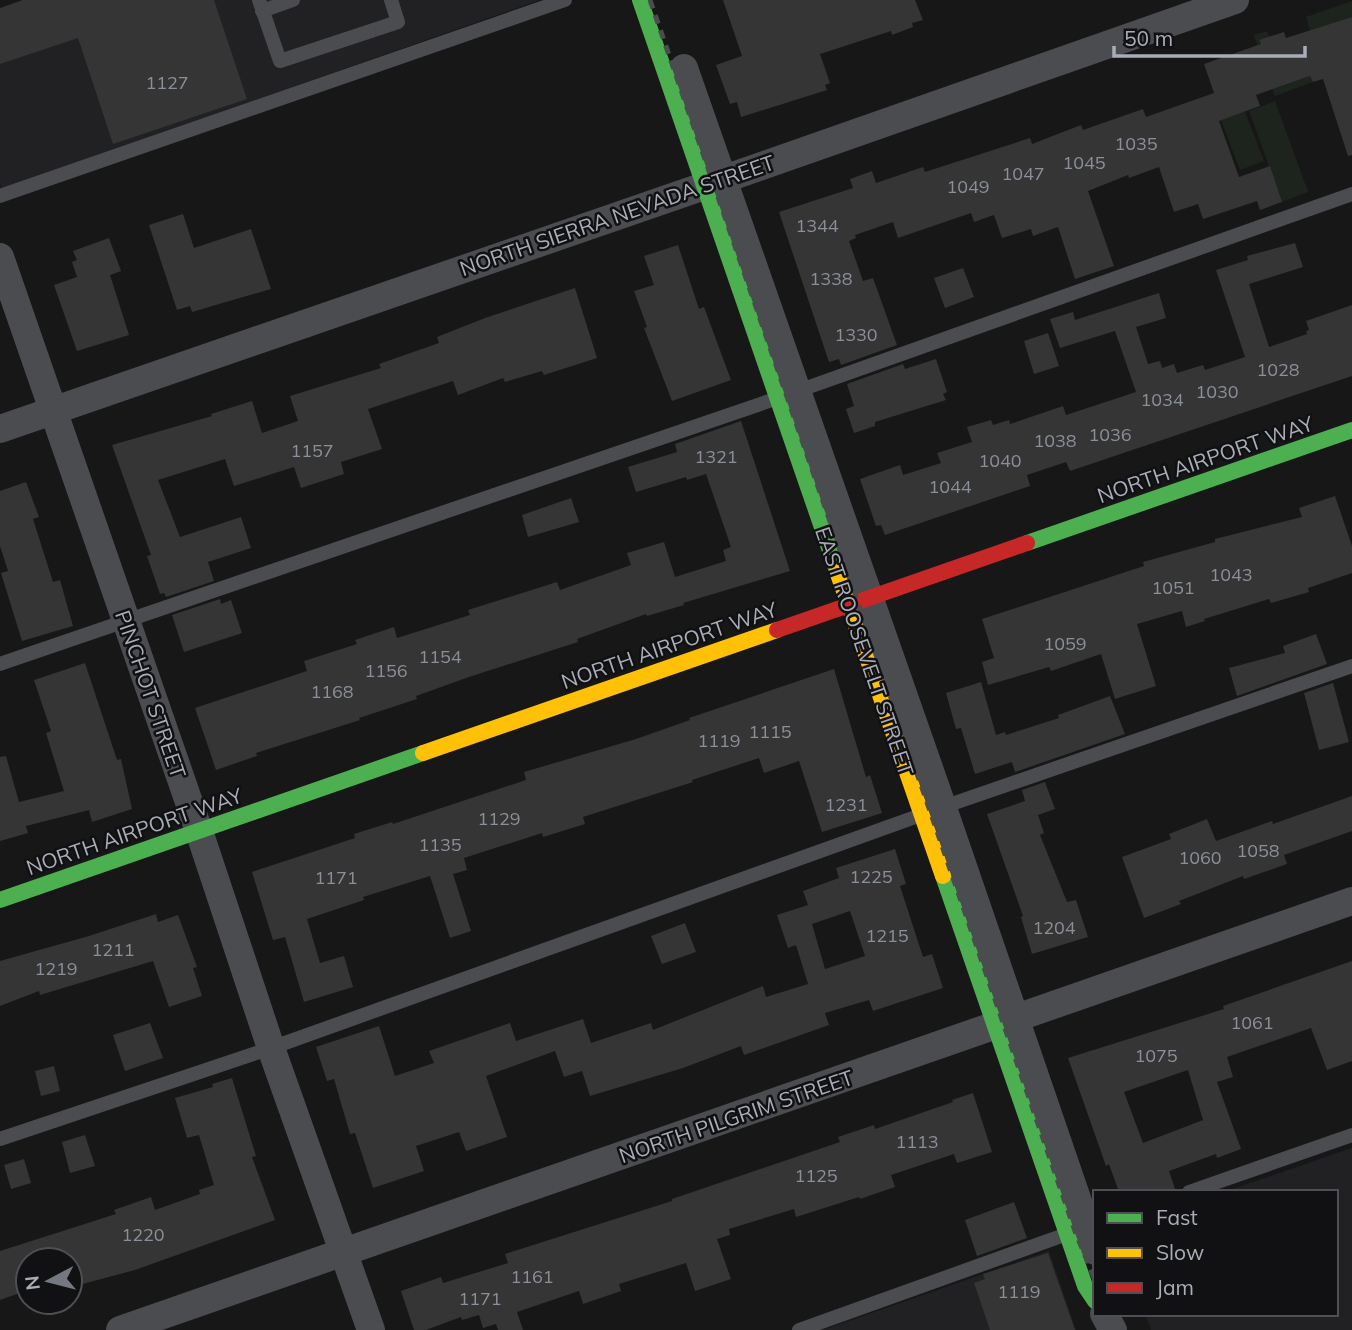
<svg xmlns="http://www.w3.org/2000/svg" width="1352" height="1330" font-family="Mulish,sans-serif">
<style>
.built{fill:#212123}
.green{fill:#1d241e}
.building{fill:#353536;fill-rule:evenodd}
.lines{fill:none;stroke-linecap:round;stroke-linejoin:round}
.lane{stroke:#4b4c50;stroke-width:14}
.street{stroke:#4b4c50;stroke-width:28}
.fast{stroke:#4caf50;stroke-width:16}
.slow{stroke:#ffc107;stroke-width:16}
.jam{stroke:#c62828;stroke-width:16}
.rail{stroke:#4b4c4f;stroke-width:5;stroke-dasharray:9 7;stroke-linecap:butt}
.labels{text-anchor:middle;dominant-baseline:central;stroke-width:5;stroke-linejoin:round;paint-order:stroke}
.number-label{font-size:18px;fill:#8b8f98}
.street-label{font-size:21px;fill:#a8adb8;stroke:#111113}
</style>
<rect width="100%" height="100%" fill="#171717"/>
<!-- built -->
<g class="built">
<polygon points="25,0 540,0 2,189 0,184 0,9"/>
<polygon points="1352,1148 1352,1330 1151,1330 1145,1314 1336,1314 1336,1192 1224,1192"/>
<polygon points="1049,1251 1076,1330 823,1330"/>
</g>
<!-- green -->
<g class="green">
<polygon points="1352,1 1352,17 1310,31 1306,17"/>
<polygon points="1267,31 1269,37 1259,41 1276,88 1310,76 1313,82 1275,96 1254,35"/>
<polygon points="1275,101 1308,192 1282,202 1249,111"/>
<polygon points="1245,112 1264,161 1240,170 1221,120"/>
</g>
<!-- building -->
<g class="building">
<polygon points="23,0 214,0 247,99 113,144 78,38 0,64 0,8"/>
<polygon points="723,0 915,0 923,20 912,23 913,27 892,35 891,31 820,54 830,83 825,85 827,90 741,117 737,102 730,104 716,65 742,56"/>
<polygon points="1352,17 1352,155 1348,156 1323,79 1313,82 1310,76 1256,95 1260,106 1219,121 1239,177 1270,166 1282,202 1260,210 1257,201 1203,219 1198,204 1174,212 1159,167 1129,178 1128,175 1088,191 1114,266 1075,279 1058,227 1033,236 1031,229 1002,238 994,215 974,222 971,213 898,238 893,222 855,235 856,238 849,241 863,281 873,278 897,345 841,365 839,359 829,362 779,212 853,188 850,179 872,171 876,183 923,167 925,172 1030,138 1032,144 1081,125 1083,130 1143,109 1146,117 1214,93 1204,64 1261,44 1259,40 1284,32 1286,38"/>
<polygon points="183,214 194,248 251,229 271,289 192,312 190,306 177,310 149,225"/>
<polygon points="109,238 121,271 110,275 129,335 77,351 54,285 77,277 72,262 77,260 73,251"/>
<polygon points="1295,243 1303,267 1249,284 1269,347 1307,334 1306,331 1309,330 1306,321 1352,305 1352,376 1070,471 1066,462 1027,475 1030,486 885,535 881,525 876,526 860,479 900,465 903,475 941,463 937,453 972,442 967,427 991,420 993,425 1009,420 1010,424 1063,406 1066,415 1136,392 1115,331 1060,348 1050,319 1073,312 1075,320 1159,293 1166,318 1136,327 1148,364 1160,361 1162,368 1174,364 1177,373 1203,365 1205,370 1245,357 1216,270 1248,260 1247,256"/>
<polygon points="678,245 699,309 704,307 731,380 672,401 644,328 647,327 634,291 654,285 644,256"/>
<polygon points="963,268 974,297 945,308 934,278"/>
<polygon points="575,288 597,358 544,375 542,371 505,382 503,378 458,395 453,381 368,409 382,449 341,462 344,474 301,488 294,467 234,486 225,459 158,480 180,537 241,517 251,548 208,562 214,581 166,597 164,593 160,594 147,556 151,555 112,445 212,416 211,414 252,401 262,433 298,421 290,396 381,368 379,364 439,343 437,337 485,318"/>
<polygon points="1048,333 1059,366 1034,374 1024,341"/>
<polygon points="936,359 947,392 943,394 946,400 875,422 875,426 854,433 846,409 854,406 847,384 903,364 905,369"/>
<polygon points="741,421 790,571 683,603 684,605 647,616 646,614 577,639 578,642 469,677 416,696 417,699 359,718 360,720 256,753 257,756 216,770 195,708 307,671 304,661 357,644 355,640 394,627 397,638 470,615 468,610 557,582 560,590 631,565 627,553 664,542 675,577 726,561 723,550 731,547 706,474 687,480 686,477 636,492 628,467 677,452 675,444"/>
<polygon points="26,482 39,517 33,519 53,582 60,580 73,626 22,641 1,573 8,571 0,546 0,491"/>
<polygon points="1335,496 1352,546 1352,573 1308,588 1309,592 1271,603 1269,599 1204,619 1205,621 1186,627 1182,611 1137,624 1156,686 1115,699 1101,654 1051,671 1049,667 988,685 982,662 994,658 982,619 1144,566 1143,562 1215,542 1215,539 1302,517 1299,508"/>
<polygon points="571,498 579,522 528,537 522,515"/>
<polygon points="220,599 221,604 231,600 242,633 184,652 172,615"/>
<polygon points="1316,634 1327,664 1237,696 1229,668 1285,653 1283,646"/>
<polygon points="85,663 117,760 121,759 132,809 92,822 89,810 26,826 28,833 0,841 0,757 6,756 19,802 64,791 46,733 51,731 34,680"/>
<polygon points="834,669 866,777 870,775 882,813 822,832 799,761 764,773 759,758 692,780 693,782 583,817 585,824 543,837 542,833 464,858 467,870 453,874 471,931 450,938 430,876 363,897 364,900 307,919 320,963 344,956 353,987 304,1002 285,937 273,940 252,872 355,838 354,834 392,822 393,824 526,780 524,772 636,739 690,720 689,718"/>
<polygon points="981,682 996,735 1005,732 1006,735 1059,718 1058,715 1110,696 1125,734 1015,772 1012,762 975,774 961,728 956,729 946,693"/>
<polygon points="1333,683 1349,742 1319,750 1304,693"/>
<polygon points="1045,782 1055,809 1038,815 1044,833 1040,835 1067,902 1076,900 1088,937 1032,954 1021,917 1023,916 987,814 1025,801 1022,790"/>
<polygon points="1352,796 1352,831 1284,855 1287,864 1244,879 1243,876 1179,901 1181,904 1144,918 1122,857 1171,839 1169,834 1207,819 1216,841 1272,821 1273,824"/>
<path d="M 895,849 L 906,884 L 900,886 L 923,957 L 932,954 L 943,988 L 873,1011 L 869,1000 L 825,1013 L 829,1025 L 744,1055 L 741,1046 L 683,1068 L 590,1096 L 582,1071 L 564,1077 L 555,1051 L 486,1076 L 507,1137 L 466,1151 L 459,1132 L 416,1146 L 424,1171 L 373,1188 L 355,1133 L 350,1134 L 334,1079 L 327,1081 L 316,1047 L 379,1026 L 395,1076 L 434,1063 L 429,1051 L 510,1023 L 516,1041 L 583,1019 L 591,1043 L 651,1023 L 653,1030 L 763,986 L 766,997 L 808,984 L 796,945 L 788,948 L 777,915 L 808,905 L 803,891 L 839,878 L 836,868 ZM 850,911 L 865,956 L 825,969 L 812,924 Z"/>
<polygon points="156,914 158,922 178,915 197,967 193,968 202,996 169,1007 153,961 40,995 39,991 0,1006 0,961 89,936"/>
<polygon points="685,923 696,952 662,964 651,936"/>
<path d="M 1352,961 L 1352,1061 L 1327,1070 L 1311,1028 L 1227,1057 L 1233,1077 L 1217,1082 L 1241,1149 L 1217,1158 L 1216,1154 L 1169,1171 L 1176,1192 L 1119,1192 L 1109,1164 L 1106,1166 L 1068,1058 L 1224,1009 L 1223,1006 ZM 1188,1070 L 1203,1120 L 1143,1143 L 1124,1092 Z"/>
<polygon points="150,1023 163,1058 125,1071 113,1035"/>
<polygon points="54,1066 60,1091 41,1096 35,1071"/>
<polygon points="232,1078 256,1156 252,1157 275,1220 135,1270 75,1286 70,1271 70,1260 28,1260 28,1290 0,1300 0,1251 116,1214 114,1210 151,1197 155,1210 200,1194 199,1190 214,1185 199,1135 187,1138 175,1098 213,1087 212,1084"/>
<polygon points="973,1093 992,1152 957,1163 954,1154 891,1175 895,1187 860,1199 859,1197 796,1217 794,1209 729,1229 730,1235 717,1239 731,1279 695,1291 686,1263 619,1284 621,1291 583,1304 579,1291 517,1312 523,1330 498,1330 496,1324 483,1328 479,1315 462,1320 461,1317 426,1330 414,1330 401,1291 441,1277 443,1283 508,1263 505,1254 672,1201 672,1199 840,1142 838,1137 874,1125 875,1129 953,1102 952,1100"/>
<polygon points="85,1135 95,1166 70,1173 62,1142"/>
<polygon points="24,1159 31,1183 11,1189 4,1165"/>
<polygon points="1014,1202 1027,1238 977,1256 965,1220"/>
<polygon points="1048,1253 1075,1330 990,1330 974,1283 985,1279 983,1274"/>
</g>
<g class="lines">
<!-- lane -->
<g class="lane">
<polyline points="259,0 280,61 398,22 391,0"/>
<polyline points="262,11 293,0"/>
<polyline points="0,196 565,0"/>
<polyline points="0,664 778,398 1352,194"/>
<polyline points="940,808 1352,666"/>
<polyline points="0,1139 271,1048 921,815"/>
<polyline points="1189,1192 1352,1135"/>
<polyline points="799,1330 1067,1234"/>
</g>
<!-- street -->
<g class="street">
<polyline points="684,68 943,808 1095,1251"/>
<polyline points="0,257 199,831 271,1048 371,1330"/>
<polyline points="0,429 713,183 1235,0"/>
<polyline points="1104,1314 1113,1330"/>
<polyline points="120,1330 1352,901"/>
</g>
<!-- fast -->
<g class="fast">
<polyline points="640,0 837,571"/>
<polyline points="1027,543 1352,430"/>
<polyline points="943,876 1085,1286 1095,1301"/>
<polyline points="0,900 423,753"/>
</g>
<!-- slow -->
<g class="slow">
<polyline points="837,571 943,876"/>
<polyline points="423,753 777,630"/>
</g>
<!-- jam -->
<polyline class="jam" points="777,630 1027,543"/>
<!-- rail -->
<g class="rail">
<polyline points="650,0 1075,1231 1095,1280"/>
<polyline points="1112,1314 1121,1330"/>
</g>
</g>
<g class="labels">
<!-- number labels -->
<g class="number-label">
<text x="167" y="82">1127</text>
<text x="1136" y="143">1035</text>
<text x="1084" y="162">1045</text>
<text x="1023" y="173">1047</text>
<text x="968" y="186">1049</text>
<text x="817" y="225">1344</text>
<text x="831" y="278">1338</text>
<text x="856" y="334">1330</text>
<text x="1278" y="369">1028</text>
<text x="1217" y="391">1030</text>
<text x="1162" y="399">1034</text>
<text x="1110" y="434">1036</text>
<text x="1055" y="440">1038</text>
<text x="312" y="450">1157</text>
<text x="716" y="456">1321</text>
<text x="1000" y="460">1040</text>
<text x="950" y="486">1044</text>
<text x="1231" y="574">1043</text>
<text x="1173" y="587">1051</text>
<text x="1065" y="643">1059</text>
<text x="440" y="656">1154</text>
<text x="386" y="670">1156</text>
<text x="332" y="691">1168</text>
<text x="770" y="731">1115</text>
<text x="719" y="740">1119</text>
<text x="846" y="804">1231</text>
<text x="499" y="818">1129</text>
<text x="440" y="844">1135</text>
<text x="1258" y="850">1058</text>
<text x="1200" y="857">1060</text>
<text x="871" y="876">1225</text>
<text x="336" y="877">1171</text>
<text x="1054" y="927">1204</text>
<text x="887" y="935">1215</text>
<text x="113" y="949">1211</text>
<text x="56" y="968">1219</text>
<text x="1252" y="1022">1061</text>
<text x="1156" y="1055">1075</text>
<text x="917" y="1141">1113</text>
<text x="816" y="1175">1125</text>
<text x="143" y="1234">1220</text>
<text x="532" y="1276">1161</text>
<text x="1019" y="1291">1119</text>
<text x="480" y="1298">1171</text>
</g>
<!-- street labels -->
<g class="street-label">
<text transform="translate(617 215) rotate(-19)">NORTH SIERRA NEVADA STREET</text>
<text transform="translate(1205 459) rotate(-19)">NORTH AIRPORT WAY</text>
<text transform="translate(669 645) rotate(-19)">NORTH AIRPORT WAY</text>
<text transform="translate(865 651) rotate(71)">EAST ROOSEVELT STREET</text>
<text transform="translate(151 694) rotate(71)">PINCHOT STREET</text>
<text transform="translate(134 831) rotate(-19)">NORTH AIRPORT WAY</text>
<text transform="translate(736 1116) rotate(-19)">NORTH PILGRIM STREET</text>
</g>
</g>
<!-- legend -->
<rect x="1093" y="1190" width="245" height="126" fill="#111113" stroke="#4d4f55" stroke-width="2"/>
<rect x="1107" y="1213" width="35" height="10" fill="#4caf50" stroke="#4d4f55" stroke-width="2"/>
<text x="1156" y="1225" font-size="21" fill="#a8adb8">Fast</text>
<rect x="1107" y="1248" width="35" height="10" fill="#ffc107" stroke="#4d4f55" stroke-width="2"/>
<text x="1156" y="1260" font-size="21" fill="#a8adb8">Slow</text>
<rect x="1107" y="1283" width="35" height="10" fill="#c62828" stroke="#4d4f55" stroke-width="2"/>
<text x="1156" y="1295" font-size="21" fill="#a8adb8">Jam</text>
<!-- north arrow -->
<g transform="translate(49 1281) rotate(263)"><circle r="33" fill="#111113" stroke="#4d4f55" stroke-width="2"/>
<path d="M0-5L12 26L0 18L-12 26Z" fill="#757880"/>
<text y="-10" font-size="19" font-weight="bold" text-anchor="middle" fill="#a8adb8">N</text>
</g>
<!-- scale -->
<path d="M1114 46v10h191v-10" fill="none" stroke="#a8adb8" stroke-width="3.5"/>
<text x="1124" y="46" font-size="21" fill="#a8adb8" stroke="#111113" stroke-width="5" paint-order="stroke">50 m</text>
</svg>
